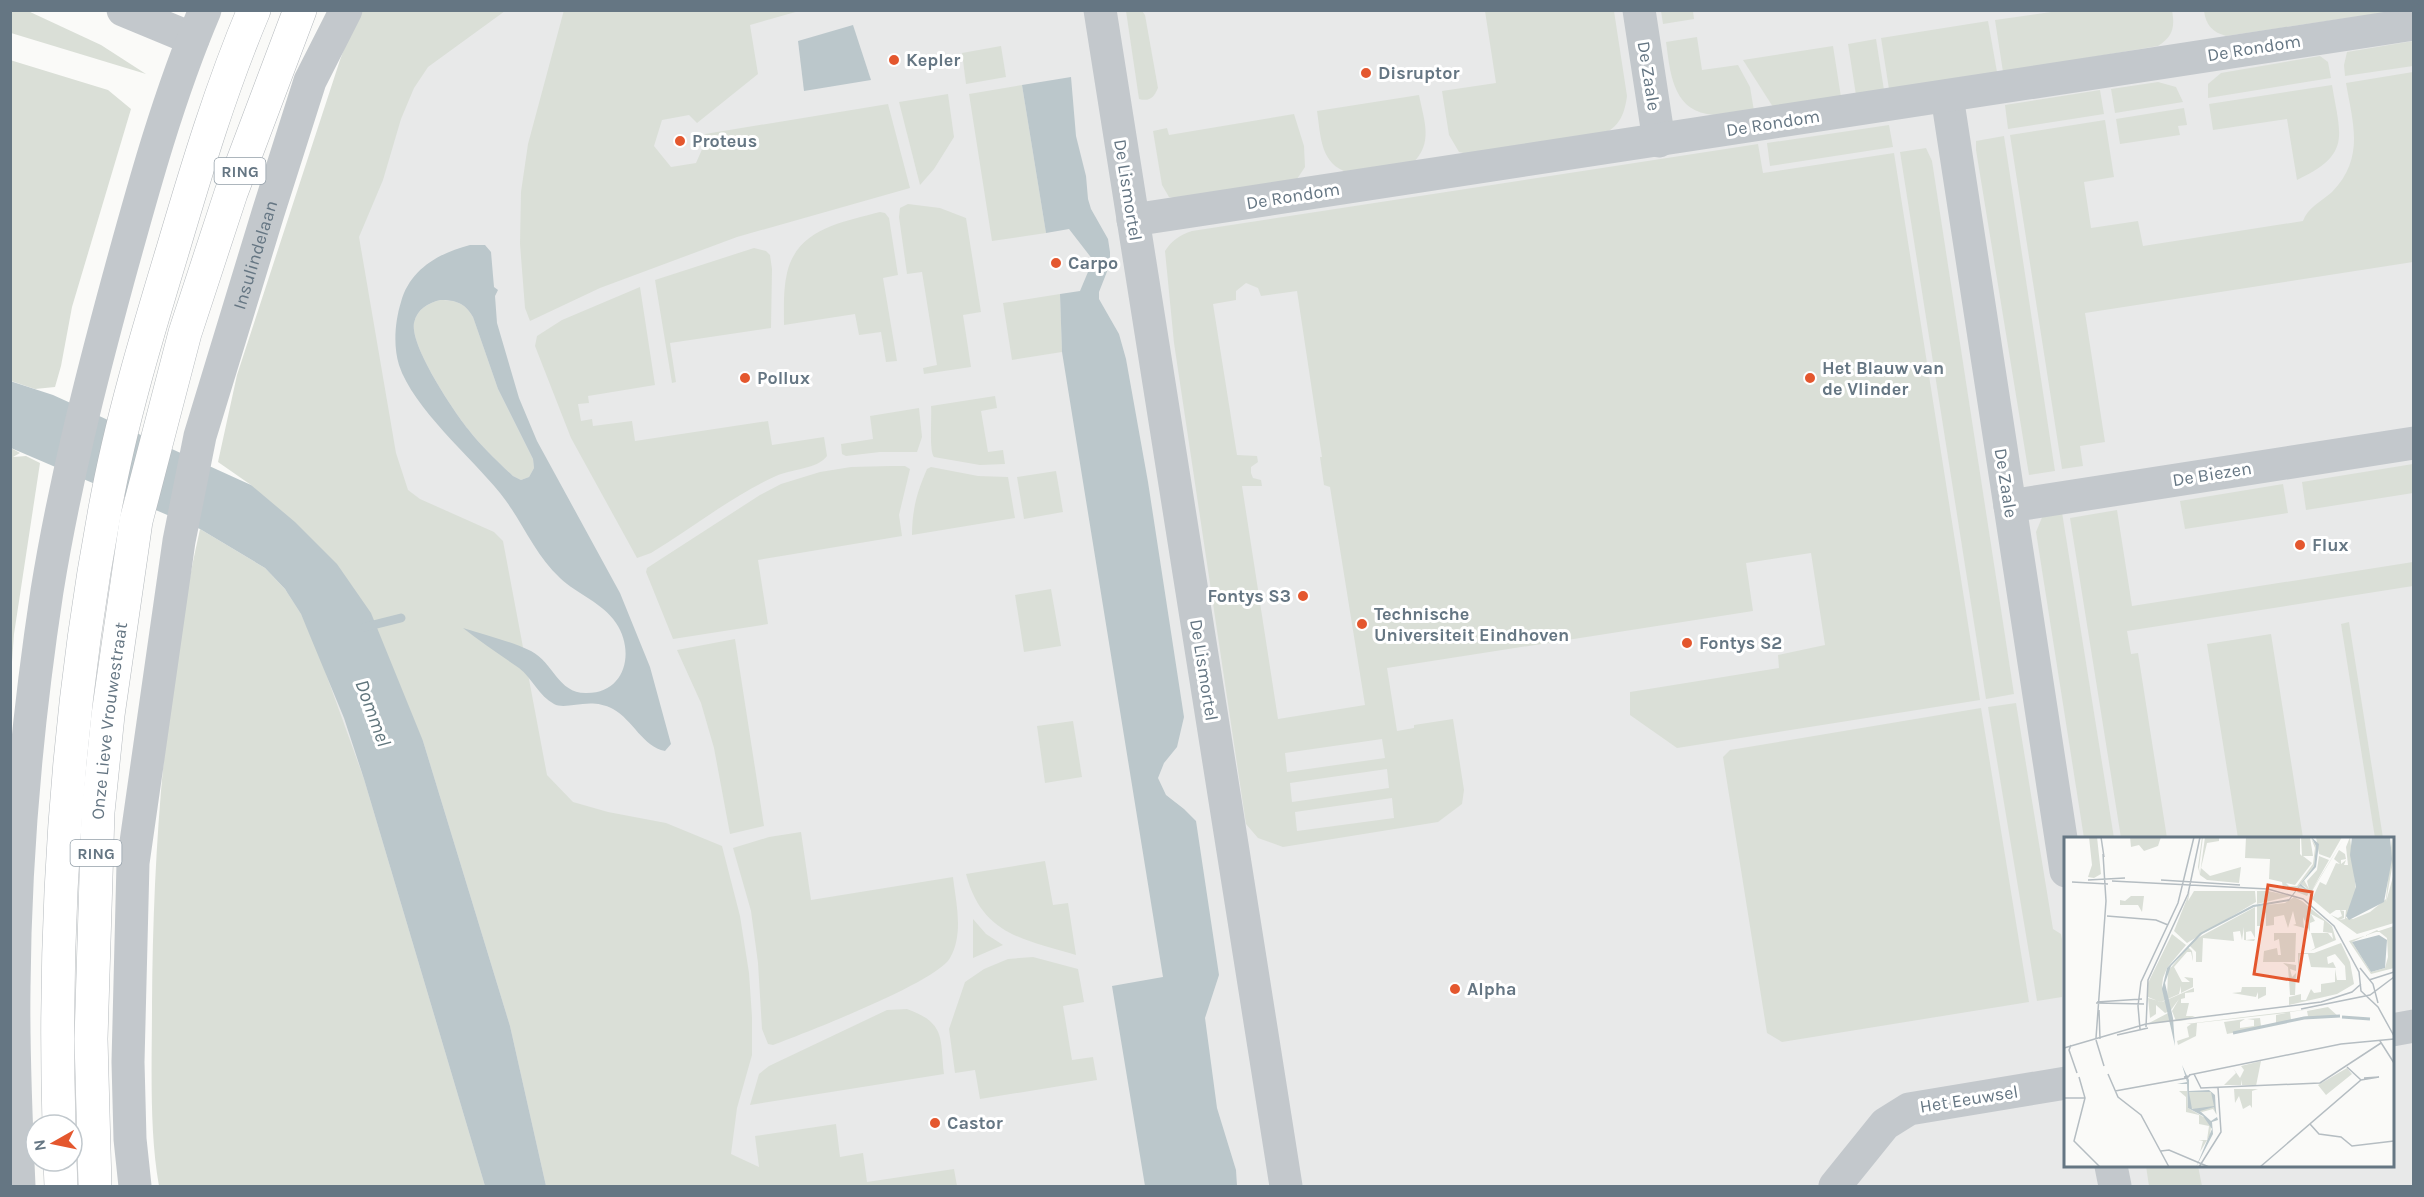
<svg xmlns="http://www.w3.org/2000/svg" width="2424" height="1197" font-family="Karla,sans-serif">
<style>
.built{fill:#e8e9e9;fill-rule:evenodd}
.green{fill:#dadfd7;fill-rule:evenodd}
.water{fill:#bbc7cb;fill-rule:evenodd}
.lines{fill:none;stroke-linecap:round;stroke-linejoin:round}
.stream{stroke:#bbc7cb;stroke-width:9}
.major-casing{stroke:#b5babe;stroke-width:34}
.minor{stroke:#c3c8cc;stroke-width:33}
.major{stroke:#fff;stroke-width:33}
.poi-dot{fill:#e4572e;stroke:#fff;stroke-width:2}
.labels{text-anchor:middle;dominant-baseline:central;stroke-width:6;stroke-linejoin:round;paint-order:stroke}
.shield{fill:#fff;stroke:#939fa8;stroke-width:1.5}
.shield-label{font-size:16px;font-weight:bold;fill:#657683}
.street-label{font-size:18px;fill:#657683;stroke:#fff}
.poi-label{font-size:18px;font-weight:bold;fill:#657683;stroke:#fff;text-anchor:start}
.water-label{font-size:20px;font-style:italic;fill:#60757c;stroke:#fff}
.inset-river{fill:none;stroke:#bbc7cb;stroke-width:3}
.inset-road{fill:none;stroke:#b5bdc2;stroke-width:1.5}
.view{fill:#e4572e;fill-opacity:0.15;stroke:#e4572e;stroke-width:3}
.inset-edge{fill:none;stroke:#657683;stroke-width:3}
</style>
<rect width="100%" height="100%" fill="#fafaf8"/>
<!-- built -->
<path class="built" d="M 408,11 L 2413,11 L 2413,1186 L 216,1186 L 336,172 ZM 2066,838 L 2392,838 L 2392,1166 L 2066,1166 Z"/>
<!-- green -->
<g class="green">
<polygon points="564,10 799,11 750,25 758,74 697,123 689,115 662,120 654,146 671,167 696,163 707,138 705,134 888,104 910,188 737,237 600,288 530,321 525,308 520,244 521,192 528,144"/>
<path d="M 2172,10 C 2175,28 2173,36 2158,46 L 2003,72 L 1995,20 L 2058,11 Z"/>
<polygon points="10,11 28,11 101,45 146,74 11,33"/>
<polygon points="358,11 505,11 428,67 414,88 401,119 383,180 359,237 396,453 408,490 420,499 494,532 503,541 547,775 573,802 608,812 666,823 722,846 740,916 749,973 752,1017 752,1055 737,1108 731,1154 759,1167 755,1136 836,1124 840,1157 863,1153 867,1182 954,1169 957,1186 546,1186 510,1026 423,741 251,485 218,462 237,375 340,60"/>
<path d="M 1126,11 L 1142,11 L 1145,15 L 1158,88 C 1154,97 1150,102 1139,99 Z"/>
<path d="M 1485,11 L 1614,11 L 1627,96 C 1625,112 1620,126 1605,133 L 1472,155 L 1459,152 L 1449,135 L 1442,91 L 1496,83 Z"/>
<polygon points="1661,11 1693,11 1694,19 1663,24"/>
<path d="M 2204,11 L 2395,11 L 2226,36 C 2212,32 2206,25 2204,11 Z"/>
<polygon points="1988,21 1997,72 1889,89 1881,38"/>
<path d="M 1697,37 L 1702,70 L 1738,65 L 1750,87 L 1754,111 C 1739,112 1722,117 1707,114 C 1672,108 1670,70 1666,42 Z"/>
<polygon points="1876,39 1884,90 1856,95 1848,44"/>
<polygon points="2413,41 2413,66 2345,76 2344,65 2347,52"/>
<polygon points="1001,46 1006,77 966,84 962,53"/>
<polygon points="1833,46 1841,97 1773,107 1743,60"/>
<polygon points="2320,56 2328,62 2331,78 2208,98 2208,84 2221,73"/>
<polygon points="10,60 108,90 131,109 72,307 61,366 55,387 35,389 11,381"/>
<path d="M 2413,72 L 2413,262 L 2085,313 L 2105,442 L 2080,446 L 2083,466 L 2062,469 L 2010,135 L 2105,120 L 2114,177 L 2084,182 L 2091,228 L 2138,221 L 2143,246 L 2303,221 C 2307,208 2322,201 2332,192 C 2365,158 2353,124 2346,83 Z"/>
<polygon points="2158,82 2176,87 2183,102 2115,113 2111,89"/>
<polygon points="1022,85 1046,233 992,241 969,94"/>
<path d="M 2332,85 C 2341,138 2351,154 2297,180 L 2287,119 L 2213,130 L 2209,104 Z"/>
<polygon points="2100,90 2104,114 2008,129 2005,105"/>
<polygon points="948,94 954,137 934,169 920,185 899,102"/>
<path d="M 1419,95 C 1424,121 1434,143 1412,164 L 1349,173 C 1320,164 1321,137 1317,111 Z"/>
<polygon points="2184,108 2187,125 2178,126 2180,135 2120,144 2116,119"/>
<polygon points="1294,114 1304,146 1305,167 1297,179 1184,200 1169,197 1162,185 1153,131 1167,128 1169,135"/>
<polygon points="1889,125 1893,147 1770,166 1767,143"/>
<polygon points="2004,136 2055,471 2029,475 1976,150 1976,141"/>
<path d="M 1758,144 L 1763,173 L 1894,153 L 1980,700 L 1677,748 L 1630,715 L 1630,692 L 1779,668 L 1778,655 L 1825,645 L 1811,553 L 1746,563 L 1753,611 L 1387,668 L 1397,731 L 1414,728 L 1414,725 L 1453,719 L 1464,790 L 1462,804 L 1438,822 L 1283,847 L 1258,838 L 1246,824 L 1174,343 L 1165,251 C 1172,240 1180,235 1192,231 ZM 1246,283 L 1258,288 L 1261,296 L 1297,291 L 1322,457 L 1320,457 L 1324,485 L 1330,487 L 1365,705 L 1278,719 L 1242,486 L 1262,486 L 1261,480 L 1253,478 L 1251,473 L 1251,467 L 1258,462 L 1257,456 L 1237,455 L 1213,304 L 1236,300 L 1236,291 ZM 1382,739 L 1385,758 L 1287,772 L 1285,753 ZM 1387,769 L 1389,788 L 1292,802 L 1290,783 ZM 1392,798 L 1394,818 L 1297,831 L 1295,812 Z"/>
<polygon points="1926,148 1932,161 2014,694 1986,699 1900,152"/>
<polygon points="908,204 940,208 966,218 981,312 963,315 971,367 924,374 923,368 937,365 922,272 907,274 899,217 900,208"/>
<path d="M 880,212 L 885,213 L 889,218 L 898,275 L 883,278 L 897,361 L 886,362 L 881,332 L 859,335 L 855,314 L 784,325 C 784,309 783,290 787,273 C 797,229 842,222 880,212 Z"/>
<polygon points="754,248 766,251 770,255 772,269 771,328 670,343 676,382 672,383 655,280"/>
<path d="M 640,287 L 655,385 L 588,396 L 589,403 L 578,404 L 581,421 L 592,419 L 593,426 L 632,421 L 635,441 L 768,421 L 772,445 L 824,437 L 827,456 C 818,469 791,469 776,476 C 732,496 692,528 651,553 L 637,558 L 571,438 L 535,346 L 537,336 L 562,320 Z"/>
<polygon points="1060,294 1062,352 1012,360 1003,303"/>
<path d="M 440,300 C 456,300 465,303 473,317 L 498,389 L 533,459 L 534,468 L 529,477 L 521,480 L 513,476 C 497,461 481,446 468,429 C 453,410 410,346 414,323 C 417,309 428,303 440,300 Z"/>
<path d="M 995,396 L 997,408 L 981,411 L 988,452 L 1003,450 L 1005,464 L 980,465 L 934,457 C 929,451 932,417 931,406 Z"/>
<polygon points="919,408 922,437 917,452 880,452 846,456 842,454 841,444 873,439 870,416"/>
<polygon points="11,448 20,453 13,457 26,456 40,463 14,634 11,676"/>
<polygon points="2413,464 2413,493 2306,510 2302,482"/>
<polygon points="890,466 905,466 910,469 899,515 902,536 758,560 768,624 673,639 646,572 647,568 760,495 781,484 820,472 851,467"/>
<path d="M 931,467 L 978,476 L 1008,477 L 1015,518 L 912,535 C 912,510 917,492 927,469 Z"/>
<polygon points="1056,471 1063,512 1024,519 1017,477"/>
<polygon points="2283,484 2288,513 2185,529 2180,501"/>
<polygon points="2061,506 2114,838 2084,838 2036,532 2043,515"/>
<polygon points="2117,510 2132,606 2413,562 2413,586 2127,631 2131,654 2138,653 2167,838 2121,838 2070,518"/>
<path d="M 200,529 L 265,568 L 285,589 L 301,614 L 317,649 L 364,779 L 485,1186 L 159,1186 C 149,1130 152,1062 152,1005 C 153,846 165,684 200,529 Z"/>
<polygon points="1051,589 1061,646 1024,652 1015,595"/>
<polygon points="2349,622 2383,838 2375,838 2341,624"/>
<polygon points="2271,634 2303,838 2238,838 2207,644"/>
<polygon points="735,639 764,826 730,834 714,748 701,703 677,650"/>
<polygon points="2016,703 2053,929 2061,934 2062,939 2062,997 2037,1001 1988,707"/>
<polygon points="1981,708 2029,1002 1782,1042 1767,1033 1723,757 1730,750"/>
<polygon points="1073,721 1082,777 1045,783 1037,726"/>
<path d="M 801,832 L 811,900 L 953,877 C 956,903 964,934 950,958 C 937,982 805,1033 773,1045 L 768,1044 L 762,1029 L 758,963 L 751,911 L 733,848 L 769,837 Z"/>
<path d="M 1045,861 L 1053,905 L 1068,903 L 1076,955 C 1023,939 982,935 966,874 Z"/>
<polygon points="973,919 986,934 1003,945 973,958"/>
<polygon points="1033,957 1078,969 1084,1002 1063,1006 1072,1060 1093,1057 1097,1080 980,1099 975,1070 955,1073 949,1029 965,982 984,969 1008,959"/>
<path d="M 907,1009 C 946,1023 940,1038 944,1074 L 750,1105 L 759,1074 L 769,1066 L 887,1010 Z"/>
<polygon points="2146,1166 2198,1166 2202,1186 2149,1186"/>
</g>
<!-- water -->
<g class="water">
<polygon points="853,25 871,80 804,91 798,41"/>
<polygon points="1071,77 1076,136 1086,176 1088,199 1091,209 1108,239 1110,252 1110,264 1099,292 1099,299 1119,334 1126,359 1148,482 1184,717 1177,747 1164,763 1158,778 1166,795 1184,809 1196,821 1219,975 1205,1018 1217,1108 1236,1170 1237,1186 1145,1186 1112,986 1163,977 1062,352 1060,294 1080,291 1093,260 1069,229 1046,233 1022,85"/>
<path d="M 470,245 L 485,245 L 491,252 L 494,287 L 498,290 L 495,296 L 497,323 L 519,398 L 537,441 L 620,593 L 650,667 L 671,744 L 665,751 C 643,747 633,720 613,709 C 589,696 567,711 554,704 C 539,696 532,678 519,668 C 500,655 481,642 463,628 C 485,635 510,641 531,651 C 554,663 558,694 587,693 C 626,693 635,651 616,623 C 603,603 577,594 560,578 C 534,554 522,520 500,493 C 471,457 413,408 399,365 C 393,346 395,321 401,302 C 410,269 439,253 470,245 ZM 440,300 C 456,300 465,303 473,317 L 498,389 L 533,459 L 534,468 L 529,477 L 521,480 L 513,476 C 497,461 481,446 468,429 C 453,410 410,346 414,323 C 417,309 428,303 440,300 Z"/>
<polygon points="10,381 53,395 251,485 295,522 337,564 371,613 423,741 510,1026 546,1186 485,1186 364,779 344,718 301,614 285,589 265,568 200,529 11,448"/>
</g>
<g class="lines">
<!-- stream -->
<polyline class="stream" points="365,627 401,618"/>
<defs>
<g id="major">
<path d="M 59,1125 C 53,918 67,713 105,509 C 121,421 147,335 173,249 C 197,168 221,88 254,10"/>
<polyline points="60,1161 61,1186"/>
<path id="s2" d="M 95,1186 L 91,1039 L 98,812 L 108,715 L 136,521 L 185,333 L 231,193 L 300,10"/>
</g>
</defs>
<!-- major casing -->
<use href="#major" class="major-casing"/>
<!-- minor -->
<g class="minor">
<polyline points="123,10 193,39"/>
<polyline points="1100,10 1286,1186"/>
<polyline points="1639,10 1659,141"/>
<polyline points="1947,96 2066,871"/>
<polyline points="1133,220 2414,24"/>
<polyline points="2010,506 2414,443"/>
<polyline points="2392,1030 2414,1026"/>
<polyline points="2111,1166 2115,1186"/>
<path d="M 19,1186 C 16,1120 13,1054 14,988 C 15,855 27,722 47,591 C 64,486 90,383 118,280 C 143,189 168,97 205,10"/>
<path id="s1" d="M 135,1186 L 130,1139 L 128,1062 L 133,863 L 179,541 L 200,436 L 268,213 L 310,81 L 346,10"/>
<polyline points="1835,1186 1885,1124 1909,1109 2066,1083"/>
</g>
<!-- major -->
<use href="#major" class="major"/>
</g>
<!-- markers -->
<g class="poi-dot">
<circle cx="894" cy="60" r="6"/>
<circle cx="1366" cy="73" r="6"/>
<circle cx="680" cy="141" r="6"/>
<circle cx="1056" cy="263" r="6"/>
<circle cx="745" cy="378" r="6"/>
<circle cx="1810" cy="378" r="6"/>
<circle cx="2300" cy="545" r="6"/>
<circle cx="1303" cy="596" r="6"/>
<circle cx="1362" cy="624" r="6"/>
<circle cx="1687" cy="643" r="6"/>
<circle cx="1455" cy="989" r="6"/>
<circle cx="935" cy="1123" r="6"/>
</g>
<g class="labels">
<!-- shield labels -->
<g class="shield">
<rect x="214.5" y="158" width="51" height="26" rx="4.5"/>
<rect x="70.5" y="840" width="51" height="26" rx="4.5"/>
</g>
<g class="shield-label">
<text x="240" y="171">RING</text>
<text x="96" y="853">RING</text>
</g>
<!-- street labels -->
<g class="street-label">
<text transform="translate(2254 48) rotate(-9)">De Rondom</text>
<text transform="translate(1649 76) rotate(81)">De Zaale</text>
<text transform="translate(1773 123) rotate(-9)">De Rondom</text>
<text transform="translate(1128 190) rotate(81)">De Lismortel</text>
<text transform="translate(1293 196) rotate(-9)">De Rondom</text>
<text stroke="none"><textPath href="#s1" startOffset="945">Insulindelaan</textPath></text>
<text transform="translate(2212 474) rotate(-9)">De Biezen</text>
<text transform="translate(2006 483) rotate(81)">De Zaale</text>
<text transform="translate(1204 670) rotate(81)">De Lismortel</text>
<text stroke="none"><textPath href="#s2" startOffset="466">Onze Lieve Vrouwestraat</textPath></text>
<text transform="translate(1969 1099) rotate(-9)">Het Eeuwsel</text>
</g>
<!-- poi labels -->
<g class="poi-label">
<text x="906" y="60">Kepler</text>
<text x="1378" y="73">Disruptor</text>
<text x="692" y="141">Proteus</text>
<text x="1068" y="263">Carpo</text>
<text x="1822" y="368">Het Blauw van<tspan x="1822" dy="21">de Vlinder</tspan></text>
<text x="757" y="378">Pollux</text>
<text x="2312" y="545">Flux</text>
<text x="1291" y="596" text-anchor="end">Fontys S3</text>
<text x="1374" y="614">Technische<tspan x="1374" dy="21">Universiteit Eindhoven</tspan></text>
<text x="1699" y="643">Fontys S2</text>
<text x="1467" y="989">Alpha</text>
<text x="947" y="1123">Castor</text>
</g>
<!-- water labels -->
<g class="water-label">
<text transform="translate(373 713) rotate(70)">Dommel</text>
</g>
</g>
<!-- overview -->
<g transform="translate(2064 837)">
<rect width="330" height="330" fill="#fafaf8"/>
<path d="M 25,0 L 33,0 L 37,37 L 30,41 L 24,40 L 28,28 ZM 66,0 L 97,0 L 94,9 L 80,14 L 75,8 L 67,10 ZM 138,0 L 139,0 L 135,31 L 136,37 L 141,0 L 155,0 L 155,4 L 143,6 L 137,31 L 146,39 L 177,30 L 175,46 L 143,43 L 136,38 L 134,30 ZM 182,0 L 236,0 L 236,17 L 238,19 L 237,0 L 246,0 L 249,19 L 239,19 L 248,26 L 231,48 L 222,46 L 225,49 L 233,49 L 249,27 L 251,11 L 247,1 L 252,9 L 250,29 L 231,54 L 219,51 L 218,45 L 205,42 L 206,22 L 181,21 ZM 252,0 L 278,0 L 266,21 L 255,17 ZM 281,0 L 245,59 L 246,54 L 243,59 L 233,55 L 236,48 L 244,52 L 237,47 L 240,43 L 245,52 L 243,44 L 253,33 L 255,19 L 265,23 L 248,53 ZM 286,0 L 292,53 L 282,81 L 289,82 L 306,75 L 322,62 L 328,0 L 329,25 L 322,65 L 330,36 L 330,86 L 293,97 L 267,78 L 274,81 L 278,79 L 276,73 L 280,74 L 280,81 L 275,83 L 281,82 L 282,73 L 272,73 L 266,77 L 248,62 L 256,45 L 262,48 L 272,26 L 276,27 L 270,22 L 275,13 L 281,17 L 282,22 L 277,23 L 277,27 L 282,23 L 280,28 L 284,28 L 282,10 ZM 126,54 L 124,64 L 130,54 L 191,54 L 192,65 L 123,106 L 110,94 ZM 193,54 L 204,54 L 227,59 L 193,67 ZM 67,59 L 80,59 L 78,75 L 74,68 L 56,68 L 56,63 L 61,64 ZM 230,60 L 238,64 L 268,89 L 272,103 L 246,114 L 251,111 L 247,96 L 264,96 L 269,102 L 268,96 L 259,95 L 260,84 L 247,77 L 251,84 L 246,86 L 246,95 L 239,80 L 240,91 L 229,88 L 232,87 L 229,74 L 224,91 L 220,78 L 210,80 L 210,88 L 202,89 L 202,75 L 198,89 L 193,89 L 193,69 L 221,66 ZM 191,70 L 191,101 L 187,94 L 182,95 L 182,103 L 191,102 L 190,104 L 180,103 L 180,90 L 178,103 L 176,94 L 169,95 L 170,104 L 139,101 L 138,125 L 132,125 L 132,115 L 125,108 L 130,103 ZM 330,89 L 330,131 L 307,137 L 285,104 ZM 313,93 L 323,101 L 324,120 L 321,131 L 307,135 L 288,105 ZM 210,96 L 232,96 L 231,125 L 199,125 L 200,114 L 213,111 L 214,118 L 217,118 L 215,102 L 210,104 ZM 108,97 L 122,108 L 103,131 L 99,141 L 98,149 L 103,162 L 104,134 L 124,110 L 128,114 L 129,122 L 129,124 L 127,115 L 123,115 L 110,130 L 118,145 L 126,145 L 120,140 L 129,141 L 129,150 L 117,156 L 117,149 L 115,157 L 97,165 L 94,164 L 84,160 L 84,146 ZM 277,106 L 286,125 L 290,147 L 273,157 L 225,168 L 225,160 L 237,157 L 237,163 L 242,163 L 247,152 L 250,156 L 257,155 L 257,147 L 271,145 L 271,132 L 273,143 L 282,143 L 281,129 L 271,117 L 263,120 L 264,127 L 269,125 L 272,131 L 247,130 L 244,117 L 236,117 L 234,134 L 234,116 L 250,116 ZM 219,126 L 232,128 L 232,134 L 226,132 L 228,140 L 232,136 L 231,158 L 226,158 L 224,130 ZM 178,150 L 202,150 L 202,158 L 194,162 L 194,155 L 192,160 L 168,156 L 177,155 ZM 130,151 L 130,155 L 121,156 L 121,161 L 117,162 L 117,166 L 125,166 L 122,179 L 131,179 L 121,183 L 198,173 L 115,184 L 85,186 L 106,175 L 107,184 L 112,184 L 108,174 L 115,162 L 107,173 L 102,164 L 106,174 L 101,176 L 92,168 L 92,177 L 86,181 L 84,161 L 98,165 ZM 264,170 L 275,180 L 244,181 L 163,197 L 160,185 L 181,182 L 176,185 L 176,191 L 190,189 L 190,183 L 183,182 L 196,181 L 197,189 L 212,187 L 212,178 L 222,176 L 133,186 L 132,199 L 114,208 L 113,204 L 125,200 L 123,190 L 127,187 L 122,187 L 254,171 L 226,175 L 227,183 L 244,179 L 243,174 ZM 197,224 L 192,249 L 178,248 L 177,243 L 177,248 L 160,248 L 172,236 L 169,231 L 176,241 L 180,233 L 177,229 ZM 283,231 L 288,237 L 262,258 L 254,248 ZM 170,252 L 194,252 L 188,254 L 188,271 L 186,268 L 179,272 L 175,259 L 171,266 ZM 115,254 L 123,254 L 124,271 L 143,282 L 147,290 L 146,298 L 136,315 L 139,304 L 135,303 L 143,303 L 145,289 L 135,287 L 135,278 L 122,275 L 122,260 ZM 125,255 L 148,255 L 153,278 L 149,272 L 138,275 L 126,271 Z" fill="#dadfd7" fill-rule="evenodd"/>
<path d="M 247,0 L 255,7 L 252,30 L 237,47 L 244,54 L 236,49 L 225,64 L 190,70 L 138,97 L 107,129 L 101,146 L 109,181 L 111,209 L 98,152 L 103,131 L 136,96 L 189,68 L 225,62 L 250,29 L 252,9 ZM 288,0 L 326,0 L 328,22 L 320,65 L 285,83 L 282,79 L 292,50 L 286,18 ZM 315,98 L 323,103 L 321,131 L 307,135 L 288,105 ZM 118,228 L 125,243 L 125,254 L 145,253 L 151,258 L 152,277 L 150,270 L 136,274 L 147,284 L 153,280 L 154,283 L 148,285 L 149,297 L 132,330 L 148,292 L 139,279 L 124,271 L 123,247 L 113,247 L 123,245 ZM 125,255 L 147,255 L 150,269 L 128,272 Z" fill="#bbc7cb" fill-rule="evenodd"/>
<path class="inset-river" d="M 278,180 L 306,182M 169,196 L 240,181 L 276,179"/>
<path class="inset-road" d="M 37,0 L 40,20M 24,43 L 61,41M 97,43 L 176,48M 48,44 L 204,52 L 239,62 L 270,89 L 295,135 L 297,154 L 314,170 L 330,199M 8,45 L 44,47M 43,79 L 92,83 L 104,88M 296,131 L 309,147 L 314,166M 305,143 L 330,135M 33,165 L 78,162M 32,166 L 80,167M 237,172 L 306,158 L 330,140M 35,173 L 36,202M 82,190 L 84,143 L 124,57 L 136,0M 76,192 L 74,169 L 77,145 L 114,66 L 130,0M 53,198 L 84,191M 32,201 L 42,64 L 39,17M 32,203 L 40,229M 316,204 L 330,226M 7,208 L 5,213 L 13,236M 0,211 L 82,187 L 257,165 L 288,155 L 297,147M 283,230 L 297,243M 44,237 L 54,260 L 77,278 L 105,330M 130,237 L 137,251 L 256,246 L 317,206M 125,238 L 277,207 L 330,202M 15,240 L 21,261 L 10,304 L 36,330M 51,254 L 123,241 L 125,239 L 120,240M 0,261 L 21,261M 246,287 L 255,297 L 277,300 L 288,309 L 330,304M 97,314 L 105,313 L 145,330M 135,330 L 157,295 L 154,251M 196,330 L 297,243 L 315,240 L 300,241"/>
<path class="view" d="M 204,48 L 248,55 L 234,144 L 190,137 Z"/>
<rect width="330" height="330" class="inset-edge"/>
</g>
<!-- border -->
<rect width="2424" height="1197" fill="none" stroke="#657683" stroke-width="24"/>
<!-- north arrow -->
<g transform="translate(54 1143) rotate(261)"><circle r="28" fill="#ffffff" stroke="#c1c8cd" stroke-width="1.5"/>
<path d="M0-4.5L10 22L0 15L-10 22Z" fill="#e4572e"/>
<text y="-9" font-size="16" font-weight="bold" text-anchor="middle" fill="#657683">N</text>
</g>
</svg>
